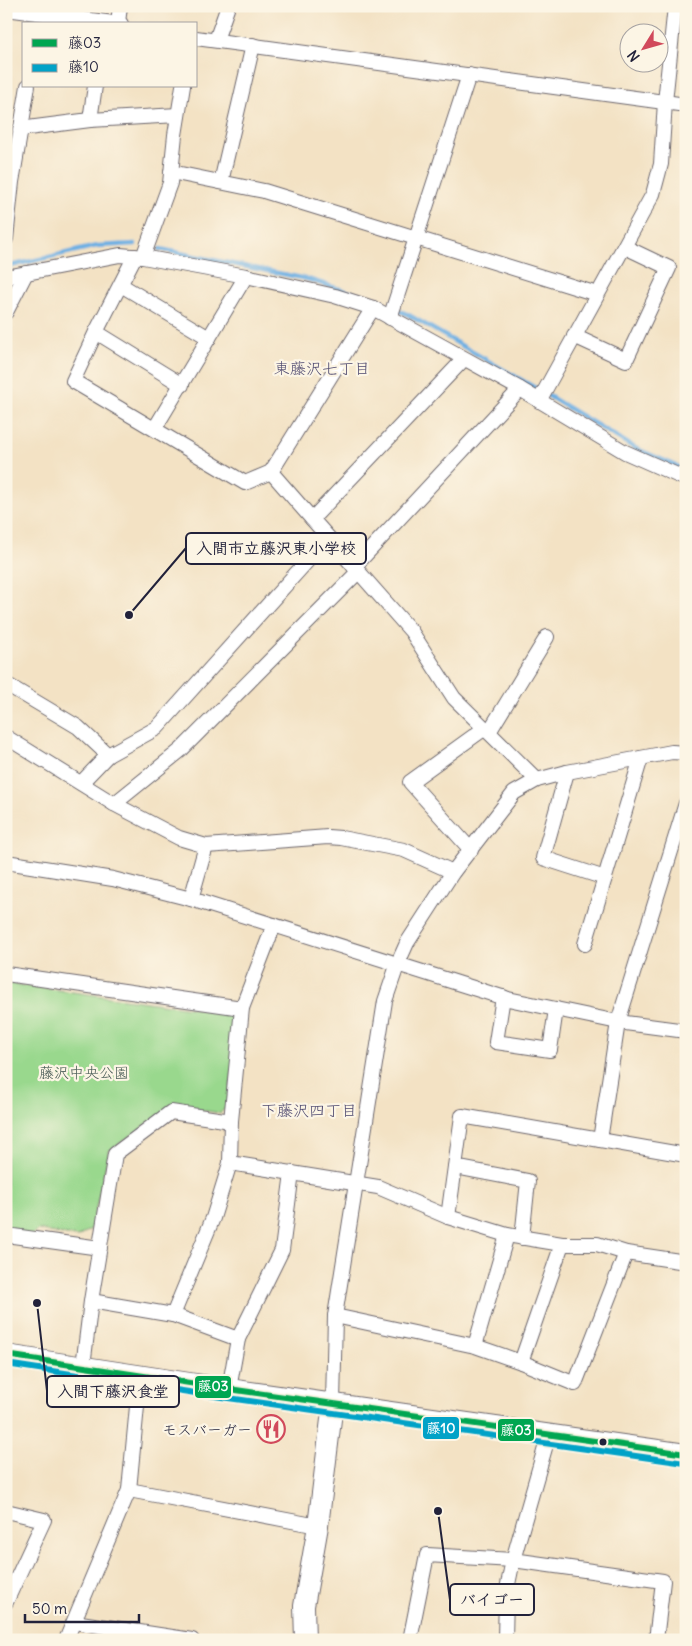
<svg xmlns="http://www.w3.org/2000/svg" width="692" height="1646" font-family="Delius,'Klee One',sans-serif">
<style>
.green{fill:#99d88d;stroke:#5e7d64}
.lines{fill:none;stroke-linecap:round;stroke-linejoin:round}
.stream{stroke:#6fb0e3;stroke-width:4.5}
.street-casing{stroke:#6b656b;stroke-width:16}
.secondary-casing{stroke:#6b656b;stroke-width:22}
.street{stroke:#fff;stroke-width:14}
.secondary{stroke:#fff;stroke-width:20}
.bus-1-casing{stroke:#fcf5e5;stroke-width:10}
.bus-2-casing{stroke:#fcf5e5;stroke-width:10}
.bus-1{stroke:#00a651;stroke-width:6}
.bus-2{stroke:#02a2c7;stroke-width:6}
.bus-dot{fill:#22223b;stroke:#fcf5e5;stroke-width:2}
.labels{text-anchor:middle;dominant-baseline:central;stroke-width:4.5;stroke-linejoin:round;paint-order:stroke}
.park-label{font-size:15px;fill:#465954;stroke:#fcf5e5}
.poi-label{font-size:15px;fill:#22223b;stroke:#fcf5e5;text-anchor:end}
.neighbourhood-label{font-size:16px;fill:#524d72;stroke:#fcf5e5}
.leader{fill:none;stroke:#22223b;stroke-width:2}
.callout-dot{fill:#22223b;stroke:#fcf5e5;stroke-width:2}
.callout{fill:#fcf5e5;stroke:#22223b;stroke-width:2}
.callout-label{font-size:16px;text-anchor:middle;font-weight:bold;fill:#22223b}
.line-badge{stroke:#fcf5e5;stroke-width:2}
.badge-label{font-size:14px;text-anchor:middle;font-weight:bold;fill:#fff}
</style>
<rect width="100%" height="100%" fill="#fcf5e5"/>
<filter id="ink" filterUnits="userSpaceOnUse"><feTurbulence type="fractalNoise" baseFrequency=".02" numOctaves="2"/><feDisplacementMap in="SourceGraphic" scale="10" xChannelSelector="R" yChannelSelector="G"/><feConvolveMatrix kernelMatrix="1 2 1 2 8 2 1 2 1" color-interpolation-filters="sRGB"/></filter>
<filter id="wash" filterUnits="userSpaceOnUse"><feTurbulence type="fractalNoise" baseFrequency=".0096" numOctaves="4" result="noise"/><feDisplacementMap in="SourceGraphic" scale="20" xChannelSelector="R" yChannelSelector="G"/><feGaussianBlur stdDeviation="1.12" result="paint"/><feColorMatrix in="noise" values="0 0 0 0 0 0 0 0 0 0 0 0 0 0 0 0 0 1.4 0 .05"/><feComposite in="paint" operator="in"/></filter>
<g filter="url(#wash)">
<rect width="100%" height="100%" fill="#f3e2c4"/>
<!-- green -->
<polygon class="green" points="6,983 228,1013 240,1026 227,1107 220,1113 173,1106 109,1151 91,1229 78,1237 38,1230 31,1237 6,1234"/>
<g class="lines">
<!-- stream -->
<g class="stream">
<polyline points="160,249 307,279 365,297 407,314 537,389 635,448 686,470"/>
<polyline points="10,266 97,246 135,244"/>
</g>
</g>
</g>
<g filter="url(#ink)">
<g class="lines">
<defs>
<g id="street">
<polyline points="6,9 121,24"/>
<polyline points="118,23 120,6"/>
<polyline points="196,38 686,105"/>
<polyline points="216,40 228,6"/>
<polyline points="90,120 95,86"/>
<polyline points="20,129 90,120 178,115"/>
<polyline points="171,172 264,191 597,294"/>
<polyline points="221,182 253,45"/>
<polyline points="6,239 12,182 28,86"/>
<polyline points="135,256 96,332 73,381 245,483 271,472"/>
<polyline points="143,257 170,183 175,135 183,86"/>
<polyline points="6,277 120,255 143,257 246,276 335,296 373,308 520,389 625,452 686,479"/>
<polyline points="121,285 209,338"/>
<polyline points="373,308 271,472 312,519 411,631 454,698 537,780"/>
<polyline points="6,312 26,273"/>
<polyline points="390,318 469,75"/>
<polyline points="96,332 182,385"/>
<polyline points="574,336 626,360 669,268 625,247"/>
<polyline points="539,401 653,194 661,164 665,102 675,6"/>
<polyline points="155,428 246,276"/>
<polyline points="312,519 464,359"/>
<polyline points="354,567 520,389"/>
<polyline points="6,684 78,727 108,755 81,783"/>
<polyline points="489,732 547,637"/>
<polyline points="6,737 114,804 179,838 206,846 328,837 341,838 404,850 453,872"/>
<polyline points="108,755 157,728 328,538"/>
<polyline points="567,772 543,858 605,878"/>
<polyline points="114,804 181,750 358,572"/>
<polyline points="471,850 410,782 485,728"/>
<polyline points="6,862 113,879 191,899 508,999 618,1022 686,1031"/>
<polyline points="191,899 206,846"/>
<polyline points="585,944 641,758"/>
<polyline points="6,974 242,1008"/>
<polyline points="503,997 496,1042 550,1050 556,1009"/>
<polyline points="600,1140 618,1022 686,803"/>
<polyline points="230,1163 378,1187 448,1217 507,1235 562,1244 597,1244 626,1253 686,1262"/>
<polyline points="455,1167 528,1181 522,1238"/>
<polyline points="448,1217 462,1116 686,1155"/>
<polyline points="6,1235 100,1248"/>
<polyline points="91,1301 173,1315 238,1339 282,1250 292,1173"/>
<polyline points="173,1315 213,1218 230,1163 231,1121 242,1008 274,925"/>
<polyline points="335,1316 475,1346 521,1362 575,1384 626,1253"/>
<polyline points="475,1346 507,1235"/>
<polyline points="521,1362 562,1244"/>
<polyline points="83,1366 91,1301 115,1154 171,1112 231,1121"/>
<polyline points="229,1389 238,1339"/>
<polyline points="333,1403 335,1316 385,1001 398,963 407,943 453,872 514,793 537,780 567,772 672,752 686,753"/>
<polyline points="129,1490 318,1526"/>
<polyline points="6,1511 44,1520 6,1602"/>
<polyline points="74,1622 192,1640"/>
<polyline points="66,1640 129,1490 140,1375"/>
<polyline points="410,1640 427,1555 513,1560 663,1581 656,1640"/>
<polyline points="505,1640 506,1594 513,1560 549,1434"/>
</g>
<g id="secondary">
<polyline points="6,1355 229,1389 686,1454"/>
<polyline points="305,1640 304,1606 318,1526 333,1403"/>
</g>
</defs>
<!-- street casing -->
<use href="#street" class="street-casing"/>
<!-- secondary casing -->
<use href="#secondary" class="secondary-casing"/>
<!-- street -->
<use href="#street" class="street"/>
<!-- secondary -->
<use href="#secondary" class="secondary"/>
<defs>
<polyline id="bus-1" points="6,1355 229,1389 686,1454"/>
<polyline id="bus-2" points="6,1364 228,1398 685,1463"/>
</defs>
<!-- bus-1 casing -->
<use href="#bus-1" class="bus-1-casing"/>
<!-- bus-2 casing -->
<use href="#bus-2" class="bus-2-casing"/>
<!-- bus-1 -->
<use href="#bus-1" class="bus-1"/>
<!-- bus-2 -->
<use href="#bus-2" class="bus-2"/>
</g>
</g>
<!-- icons -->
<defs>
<symbol id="restaurant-ring" viewBox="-11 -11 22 22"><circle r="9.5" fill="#fcf5e5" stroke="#d1495b" stroke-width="1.5"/><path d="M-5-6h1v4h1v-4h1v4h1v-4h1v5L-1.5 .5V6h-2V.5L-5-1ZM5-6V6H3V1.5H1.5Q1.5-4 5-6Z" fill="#d1495b"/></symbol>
</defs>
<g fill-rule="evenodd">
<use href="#restaurant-ring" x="255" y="1413" width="32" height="32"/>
</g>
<!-- markers -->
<circle class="bus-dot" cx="603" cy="1442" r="4.5"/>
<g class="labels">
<!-- park labels -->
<g class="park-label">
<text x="84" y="1072">藤沢中央公園</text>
</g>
<!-- poi labels -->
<g class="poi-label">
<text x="252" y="1429">モスバーガー</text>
</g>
<!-- neighbourhood labels -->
<g class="neighbourhood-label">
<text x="322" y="368">東藤沢七丁目</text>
<text x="309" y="1110">下藤沢四丁目</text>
</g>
</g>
<!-- callouts -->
<path class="leader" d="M129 615L186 548M37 1303L47 1391M438 1511L450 1600"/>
<g class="callout-dot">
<circle cx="129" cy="615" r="5"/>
<circle cx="37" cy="1303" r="5"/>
<circle cx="438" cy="1511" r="5"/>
</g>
<g class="callout">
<rect x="186" y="533" width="180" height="31" rx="5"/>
<rect x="47" y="1376" width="132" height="31" rx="5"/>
<rect x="450" y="1584" width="84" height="31" rx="5"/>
</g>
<g class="callout-label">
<text x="276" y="554">入間市立藤沢東小学校</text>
<text x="113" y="1397">入間下藤沢食堂</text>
<text x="492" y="1605">バイゴー</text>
</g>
<g class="line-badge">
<rect x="194" y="1375" width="38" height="24" rx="5" fill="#00a651"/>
<rect x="422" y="1416" width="38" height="24" rx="5" fill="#02a2c7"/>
<rect x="497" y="1418" width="38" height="24" rx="5" fill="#00a651"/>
</g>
<g class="badge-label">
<text x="213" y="1391">藤03</text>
<text x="441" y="1433">藤10</text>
<text x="516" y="1435">藤03</text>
</g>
<!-- margin -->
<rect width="692" height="1646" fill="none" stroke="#fcf5e5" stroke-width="25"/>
<!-- legend -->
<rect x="22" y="22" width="175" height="65" fill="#fcf5e5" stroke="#a5a1a1"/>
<rect x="32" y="39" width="25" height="8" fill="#00a651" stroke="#a5a1a1"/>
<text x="68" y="48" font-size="15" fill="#22223b">藤03</text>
<rect x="32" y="64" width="25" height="8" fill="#02a2c7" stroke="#a5a1a1"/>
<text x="68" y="72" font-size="15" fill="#22223b">藤10</text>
<!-- north arrow -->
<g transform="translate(644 48) rotate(233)"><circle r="24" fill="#fcf5e5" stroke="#a5a1a1"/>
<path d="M0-4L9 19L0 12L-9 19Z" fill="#d1495b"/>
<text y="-8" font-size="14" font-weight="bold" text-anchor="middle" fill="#22223b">N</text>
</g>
<!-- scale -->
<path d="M25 1614v8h114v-8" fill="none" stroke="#22223b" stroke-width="2.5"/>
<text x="32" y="1614" font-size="15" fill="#22223b" stroke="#fcf5e5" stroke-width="4" paint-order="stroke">50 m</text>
</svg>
